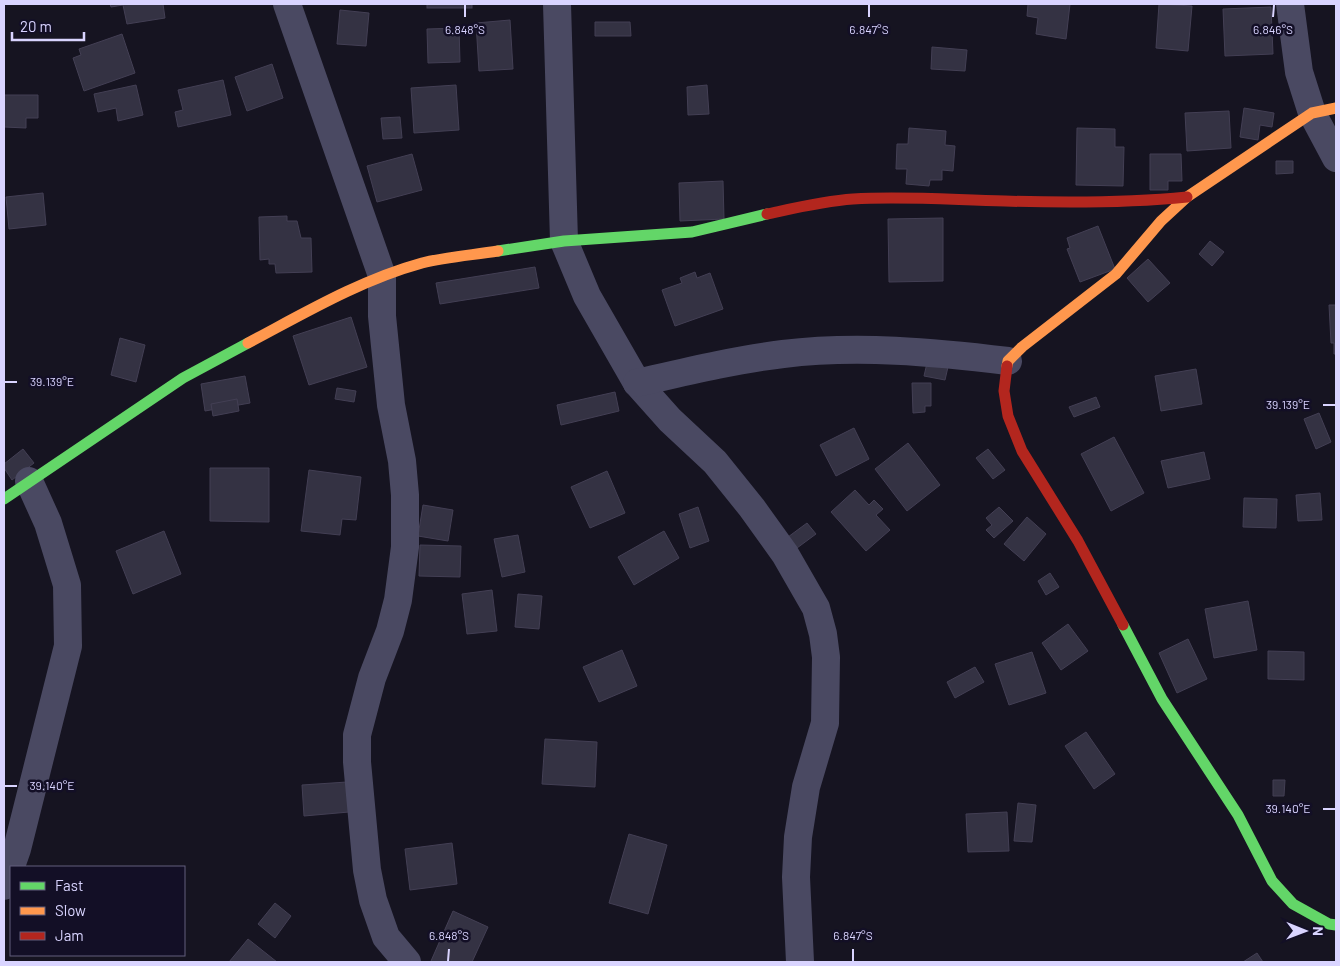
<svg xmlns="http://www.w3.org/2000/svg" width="1340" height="966" font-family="Barlow,sans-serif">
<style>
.building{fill:#343243;stroke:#433f54}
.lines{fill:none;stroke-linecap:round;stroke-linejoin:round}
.street{stroke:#4a4962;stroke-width:28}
.fast{stroke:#63d668;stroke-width:11}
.slow{stroke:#ff974d;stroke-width:11}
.jam{stroke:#b3261e;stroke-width:11}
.ticks{fill:none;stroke:#d9d4ff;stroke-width:2}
.ticks-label{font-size:12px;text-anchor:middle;fill:#d9d4ff;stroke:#130f26;stroke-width:5;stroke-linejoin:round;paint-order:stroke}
</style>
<rect width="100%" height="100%" fill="#161421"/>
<!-- building -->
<g class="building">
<polygon points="110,4 163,4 165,18 127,24 123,5 111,7"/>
<rect x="427" y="4" width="45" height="4"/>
<polygon points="1028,4 1070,4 1066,39 1036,34 1038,18 1027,16"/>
<polygon points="1159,4 1192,6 1188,51 1156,48"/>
<polygon points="1271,7 1273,54 1225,56 1223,9"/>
<polygon points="340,10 369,13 366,46 337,44"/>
<polygon points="510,20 513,69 479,71 476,23"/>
<polygon points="595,22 630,22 631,36 595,36"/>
<polygon points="459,28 460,62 428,63 427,29"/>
<polygon points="122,34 135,73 84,91 73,58 81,55 79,49"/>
<polygon points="932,47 967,50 965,71 931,69"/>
<polygon points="272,64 283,98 247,111 235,77"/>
<polygon points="223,80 231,115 178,127 175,112 183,110 178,90"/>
<polygon points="136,85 143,115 118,121 116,108 98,112 94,94"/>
<polygon points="456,85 459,130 414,133 411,88"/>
<polygon points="707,85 709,114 688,115 687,87"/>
<polygon points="4,95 38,95 38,118 26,118 26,128 4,127"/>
<polygon points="1244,108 1274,113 1272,127 1260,125 1258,140 1240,137"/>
<polygon points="1229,111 1231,148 1187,151 1185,113"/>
<polygon points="400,117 402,138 383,139 381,118"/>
<polygon points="909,128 946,131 945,145 955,146 953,171 942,170 942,180 930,180 929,186 906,184 907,169 896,169 897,144 908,144"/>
<polygon points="1077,128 1115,129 1115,147 1124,147 1123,186 1076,185"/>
<polygon points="412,154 422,190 377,202 367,166"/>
<polygon points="1150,154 1181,154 1182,181 1168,181 1168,190 1150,190"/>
<polygon points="1276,161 1293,161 1293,173 1276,174"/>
<polygon points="723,181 724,219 680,221 679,183"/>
<polygon points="43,193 46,225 9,229 6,197"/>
<polygon points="287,216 287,221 297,221 301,238 311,238 312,272 276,273 275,264 269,264 269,259 260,260 259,217"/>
<polygon points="943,218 943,281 889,282 888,219"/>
<polygon points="1098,226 1115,269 1080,282 1067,249 1070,248 1067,238"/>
<polygon points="1210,241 1224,252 1212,266 1199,254"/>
<polygon points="1148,259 1170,283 1148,302 1127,278"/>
<polygon points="535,267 539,288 440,304 436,283"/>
<polygon points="695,272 697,278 710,273 723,309 675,326 662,290 682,283 680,278"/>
<polygon points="1329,305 1336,305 1336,354 1334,354 1334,343 1331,343"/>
<polygon points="351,317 367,367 309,385 293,336"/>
<polygon points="120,338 145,345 136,382 111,375"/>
<polygon points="927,363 948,367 945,380 924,376"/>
<polygon points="1196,369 1202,404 1161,411 1155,376"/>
<polygon points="245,376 250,403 205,411 201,384"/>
<polygon points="912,383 931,383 931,406 925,406 925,412 913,413"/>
<polygon points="337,388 356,391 354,402 335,399"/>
<polygon points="615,392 619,411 561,425 557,405"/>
<polygon points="1096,397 1100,407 1074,417 1069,407"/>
<polygon points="237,399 239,411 213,416 211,404"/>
<polygon points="1319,413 1331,442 1316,449 1304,419"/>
<polygon points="854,428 869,459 836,476 820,445"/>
<polygon points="1114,437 1144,493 1111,511 1081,454"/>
<polygon points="908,443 940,485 907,511 875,469"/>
<polygon points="23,449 34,463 12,480 4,468 4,464"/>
<polygon points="988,449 1005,470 993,479 976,458"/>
<polygon points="1204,452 1210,479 1168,488 1161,461"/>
<polygon points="210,468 269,468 269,522 210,521"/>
<polygon points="309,470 361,477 356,520 342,519 340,535 301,531"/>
<polygon points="607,471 625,513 590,528 571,487"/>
<polygon points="855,490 869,505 874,500 883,509 876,515 890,530 866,551 831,512"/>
<polygon points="1320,493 1322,520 1298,521 1296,495"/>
<polygon points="1244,498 1277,499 1276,528 1243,527"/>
<polygon points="423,505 453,510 448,541 418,536"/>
<polygon points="698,507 709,541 690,548 679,514"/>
<polygon points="999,507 1013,521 994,538 986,530 992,525 986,518"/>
<polygon points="1027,517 1046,534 1024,561 1004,544"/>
<polygon points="807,523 816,534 797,548 788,537"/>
<polygon points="164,531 181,574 133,594 116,551"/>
<polygon points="664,531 679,558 634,585 618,557"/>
<polygon points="518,535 525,572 502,577 494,539"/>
<polygon points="420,545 461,546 460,577 419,576"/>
<polygon points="1050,573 1059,587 1046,595 1038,581"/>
<polygon points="492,590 497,631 467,634 462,594"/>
<polygon points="518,594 542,596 539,629 515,627"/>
<polygon points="1248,601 1257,650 1214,658 1205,609"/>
<polygon points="1068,624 1088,651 1061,670 1042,643"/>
<polygon points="1188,639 1207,679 1177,693 1159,653"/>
<polygon points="622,650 637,686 599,702 583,667"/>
<polygon points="1268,651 1304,652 1304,680 1268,679"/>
<polygon points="1032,652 1046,693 1009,705 995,664"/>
<polygon points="975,667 984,682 955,698 947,682"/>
<polygon points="1086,732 1115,774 1094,789 1065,746"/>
<polygon points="545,739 597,742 595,787 542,784"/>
<polygon points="1273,780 1285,780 1284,796 1273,796"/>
<polygon points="347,782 349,812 304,816 302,785"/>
<polygon points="1018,803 1036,805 1032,842 1014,841"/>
<polygon points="1007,812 1009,851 968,852 966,814"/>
<polygon points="629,834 667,845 648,914 609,903"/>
<polygon points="452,843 457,884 410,890 405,849"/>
<polygon points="275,903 291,916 275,938 258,924"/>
<polygon points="453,911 488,927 472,962 434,962 431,961"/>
<polygon points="248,939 277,962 229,962"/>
<polygon points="1257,953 1263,962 1243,962"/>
</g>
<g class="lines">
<!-- street -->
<g class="street">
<polyline points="287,4 382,276 382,316 391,405 402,461 405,495 405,547 398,600 390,631 372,678 357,735 357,762 367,870 373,900 386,937 407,962"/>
<polyline points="557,4 564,241 587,296 637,383 670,420 715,462 752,508 785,554 816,608 823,634 826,657 825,723 806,787 798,837 796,877 800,962"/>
<polyline points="1290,4 1299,72 1312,113 1336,158"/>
<path d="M 637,383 C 685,372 734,360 783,354 C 857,345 934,352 1008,361"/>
<polyline points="4,886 17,849 68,646 67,585 48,523 29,481"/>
</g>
<!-- fast -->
<g class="fast">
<polyline points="498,251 564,241 692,232 767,214"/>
<polyline points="4,499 183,378 248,343"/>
<polyline points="1123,625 1162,699 1238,815 1272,881 1293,904 1329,924 1336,925"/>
</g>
<!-- slow -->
<g class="slow">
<path d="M 248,343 C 303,314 360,280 422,263 C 446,257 473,255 498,251"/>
<polyline points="1007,366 1008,361 1022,347 1116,274 1161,221 1187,197 1312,113 1336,108"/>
</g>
<!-- jam -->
<g class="jam">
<path d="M 767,214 C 795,208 824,201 853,199 C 904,196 954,200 1005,201 C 1066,203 1127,203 1187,197"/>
<polyline points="1007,366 1004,391 1008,416 1022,451 1078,541 1123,625"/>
</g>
</g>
<!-- ticks -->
<path class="ticks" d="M 465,17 L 465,5M 869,17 L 869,5M 1273,17 L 1274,5M 5,382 L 17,382M 1323,405 L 1335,405M 5,786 L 17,786M 1323,809 L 1335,809M 448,961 L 449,949M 853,961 L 853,949"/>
<g class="ticks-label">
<text x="465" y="34">6.848°S</text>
<text x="869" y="34">6.847°S</text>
<text x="1273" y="34">6.846°S</text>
<text x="52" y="386">39.139°E</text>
<text x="1288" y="409">39.139°E</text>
<text x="52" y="790">39.140°E</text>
<text x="1288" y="813">39.140°E</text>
<text x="449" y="940">6.848°S</text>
<text x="853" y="940">6.847°S</text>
</g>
<!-- border -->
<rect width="1340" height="966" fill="none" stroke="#d9d4ff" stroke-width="10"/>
<!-- legend -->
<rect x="10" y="866" width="175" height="90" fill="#130f26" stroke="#625e7d"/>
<rect x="20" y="882" width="25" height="8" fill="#63d668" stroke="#625e7d"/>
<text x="55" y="891" font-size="15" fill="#d9d4ff">Fast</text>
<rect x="20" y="907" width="25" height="8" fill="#ff974d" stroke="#625e7d"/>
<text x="55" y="916" font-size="15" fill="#d9d4ff">Slow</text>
<rect x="20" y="932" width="25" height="8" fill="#b3261e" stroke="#625e7d"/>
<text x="55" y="941" font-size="15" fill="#d9d4ff">Jam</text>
<!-- north arrow -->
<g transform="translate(1305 931) rotate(91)" stroke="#130f26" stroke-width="4" paint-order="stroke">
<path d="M0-4L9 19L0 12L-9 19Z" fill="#d9d4ff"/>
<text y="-8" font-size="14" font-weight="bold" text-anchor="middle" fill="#d9d4ff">N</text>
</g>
<!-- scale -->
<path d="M12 32v8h72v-8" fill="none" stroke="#d9d4ff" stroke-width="2.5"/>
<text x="20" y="32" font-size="15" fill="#d9d4ff" stroke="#130f26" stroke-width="4" paint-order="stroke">20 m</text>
</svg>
